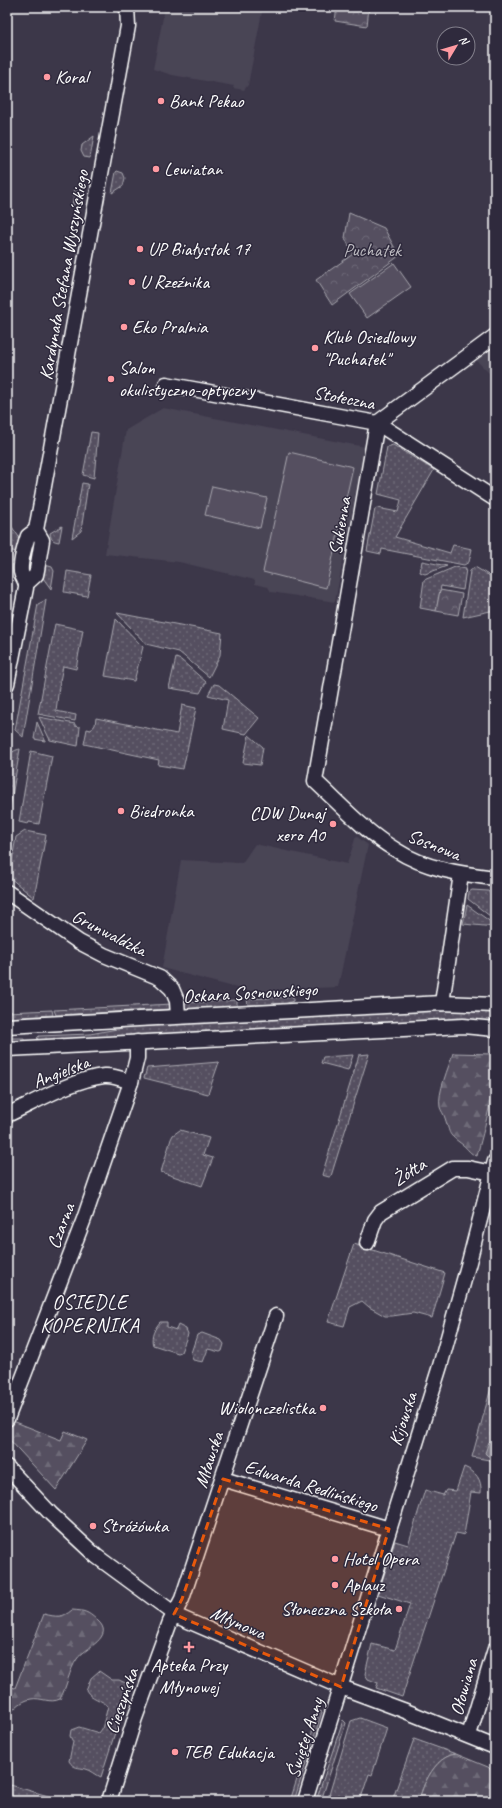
<svg xmlns="http://www.w3.org/2000/svg" width="502" height="1808" font-family="Caveat,sans-serif">
<style>
.built{fill:#494455}
.grass{fill:url(#grass-dots);stroke:#aaa8b0}
.forest{fill:url(#forest-firs);stroke:#aaa8b0}
.park{fill:url(#park-crowns);stroke:#aaa8b0}
.garden{fill:#555060;stroke:#aaa8b0}
.water{fill:#797682;stroke:#afadb4}
.lines{fill:none;stroke-linecap:round;stroke-linejoin:round}
.minor-casing{stroke:#fff;stroke-width:17}
.minor{stroke:#2f2a3d;stroke-width:14}
.marked{fill:#e8590c;fill-opacity:0.2;stroke:#e8590c;stroke-width:3;stroke-dasharray:8 5;stroke-linejoin:round}
.poi-dot{fill:#ff9aa2;stroke:#2f2a3d;stroke-width:1.5}
.labels{text-anchor:middle;dominant-baseline:central;stroke-width:3;stroke-linejoin:round;paint-order:stroke}
.poi-label{font-size:19px;fill:#fff;stroke:#2f2a3d;text-anchor:start}
.park-label{font-size:19px;fill:#bbb9bf;stroke:#2f2a3d}
.street-label{font-size:19px;fill:#fff;stroke:#2f2a3d}
.neighbourhood-label{font-size:20px;letter-spacing:1px;fill:#fff;stroke:#2f2a3d}
</style>
<defs>
<pattern id="grass-dots" width="8" height="8" patternUnits="userSpaceOnUse"><rect width="8" height="8" fill="#555060"/><path d="M2 2h.1M6 6h.1" fill="none" stroke="#6e6a78" stroke-width="1.8" stroke-linecap="round"/></pattern>
<pattern id="forest-firs" width="22" height="20" patternUnits="userSpaceOnUse"><rect width="22" height="20" fill="#555060"/><path d="M5 1l3.5 6h-7zM16 11l3.5 6h-7z" fill="#6e6a78"/></pattern>
<pattern id="park-crowns" width="20" height="18" patternUnits="userSpaceOnUse"><rect width="20" height="18" fill="#555060"/><path d="M2 6a3 3 0 1 1 6 0M12 15a3 3 0 1 1 6 0" fill="none" stroke="#6e6a78"/></pattern>
</defs>
<rect width="100%" height="100%" fill="#3c3749"/>
<filter id="ink" filterUnits="userSpaceOnUse"><feTurbulence type="fractalNoise" baseFrequency=".025" numOctaves="2"/><feDisplacementMap in="SourceGraphic" scale="8" xChannelSelector="R" yChannelSelector="G"/><feConvolveMatrix kernelMatrix="1 2 1 2 8 2 1 2 1" color-interpolation-filters="sRGB"/></filter>
<g filter="url(#ink)">
<!-- built -->
<g class="built">
<polygon points="165,7 263,7 248,85 244,90 233,88 234,86 172,75 153,69"/>
<polygon points="495,345 495,379 476,360"/>
<polygon points="163,408 365,447 335,602 271,592 268,587 255,584 255,580 179,562 105,554 126,430"/>
<polygon points="356,836 368,845 338,987 248,991 162,968 181,860 242,863 255,844 347,864"/>
</g>
<!-- grass -->
<g class="grass">
<polygon points="94,136 90,158 84,157 81,151 82,145"/>
<polygon points="117,171 123,173 125,178 123,186 112,193 116,172"/>
<polygon points="75,187 83,199 72,206"/>
<polygon points="91,432 98,433 94,478 83,475"/>
<polygon points="393,445 434,470 395,537 450,553 453,545 472,549 469,562 464,565 382,549 381,554 367,551 375,509 377,508 398,512 401,500 378,494 387,447"/>
<polygon points="82,483 88,484 81,531 72,538"/>
<path d="M 62,526 L 59,542 C 53,541 51,540 50,533 Z"/>
<polygon points="12,527 19,537 17,552 8,550"/>
<polygon points="422,561 447,566 425,574 420,572"/>
<polygon points="45,565 52,567 54,571 51,589 43,578"/>
<polygon points="455,567 466,569 463,590 441,586 436,611 420,608 424,580"/>
<polygon points="475,567 495,579 495,610 463,617 470,571"/>
<polygon points="67,571 91,575 87,596 64,592"/>
<polygon points="46,600 23,737 15,730 38,604"/>
<polygon points="117,613 222,633 220,655 209,677 179,652 146,644"/>
<polygon points="116,619 143,647 134,681 105,676"/>
<polygon points="55,624 83,630 76,669 63,666 59,686 56,711 76,715 75,721 38,714"/>
<polygon points="176,658 181,660 206,682 200,693 169,688"/>
<polygon points="214,684 219,685 259,718 246,734 223,729 228,700 208,695"/>
<polygon points="182,705 196,708 183,769 158,765 159,760 84,744 87,729 91,730 95,725 96,718 177,734"/>
<polygon points="39,717 75,724 75,726 80,727 78,746 50,740"/>
<polygon points="37,722 45,740 45,741 34,739"/>
<polygon points="249,735 263,747 260,765 243,763"/>
<path d="M 20,749 L 7,826 C 7,806 3,775 10,756 C 12,751 16,750 20,749 Z"/>
<polygon points="31,751 52,756 39,824 29,822 28,824 19,822"/>
<polygon points="25,831 46,835 34,898 9,877 16,837"/>
<polygon points="472,890 488,891 492,896 495,896 495,920 468,899 469,892"/>
<polygon points="467,905 495,925 495,927 463,924"/>
<polygon points="293,997 293,1001 285,1004 248,1005 247,999"/>
<polygon points="237,1000 237,1006 182,1009 181,1003"/>
<polygon points="172,1004 172,1009 56,1015 54,1010"/>
<polygon points="52,1010 53,1015 7,1018 7,1012"/>
<polygon points="434,1010 495,1013 495,1023 464,1020 437,1020 39,1040 37,1038 39,1036 90,1034 128,1027"/>
<polygon points="7,1038 24,1038 24,1041 7,1042"/>
<polygon points="369,1054 331,1176 329,1177 322,1175 359,1055"/>
<polygon points="353,1055 348,1070 321,1063 323,1057"/>
<polygon points="219,1062 208,1094 144,1078 147,1068"/>
<polygon points="180,1130 209,1138 203,1155 213,1158 202,1186 161,1172 171,1139 173,1135"/>
<polygon points="354,1244 445,1273 432,1318 413,1313 392,1316 385,1316 369,1307 362,1301 350,1307 344,1326 328,1322"/>
<path d="M 160,1322 L 167,1322 L 167,1327 L 176,1330 L 178,1325 L 186,1329 L 188,1334 L 181,1352 L 178,1353 L 153,1345 C 150,1337 155,1328 160,1322 Z"/>
<polygon points="202,1333 221,1340 224,1344 222,1351 220,1352 208,1349 203,1362 193,1360 191,1353 197,1335"/>
<polygon points="495,1373 495,1461 472,1457"/>
<path d="M 464,1467 C 476,1472 482,1479 481,1493 L 471,1492 L 464,1535 L 456,1533 L 402,1697 L 376,1688 L 378,1683 L 368,1679 L 365,1674 L 372,1644 L 395,1650 L 410,1604 L 378,1594 L 395,1541 L 408,1545 L 425,1490 L 443,1495 L 446,1490 L 456,1491 Z"/>
<path d="M 99,1671 L 112,1680 L 119,1680 L 130,1685 L 101,1777 C 96,1775 91,1770 86,1769 C 78,1767 74,1769 69,1761 L 73,1742 L 70,1736 L 71,1730 L 79,1727 L 99,1733 L 102,1729 L 108,1706 C 101,1699 91,1699 86,1690 L 91,1678 Z"/>
<polygon points="320,1711 322,1712 294,1801 290,1801 318,1714"/>
<polygon points="360,1718 387,1728 372,1775 369,1774 360,1801 338,1801 331,1799 329,1795 351,1721"/>
<polygon points="343,1720 346,1723 321,1801 319,1801 317,1798"/>
<path d="M 414,1739 L 456,1754 C 441,1756 433,1768 426,1781 C 422,1788 422,1795 416,1801 L 392,1801 Z"/>
<polygon points="7,1784 62,1800 62,1801 7,1800"/>
</g>
<!-- forest -->
<g class="forest">
<path d="M 453,1053 L 492,1054 C 502,1070 482,1135 477,1156 C 470,1154 468,1149 463,1145 C 447,1133 451,1136 445,1118 C 444,1114 441,1111 440,1107 C 437,1093 449,1067 453,1053 Z"/>
<polygon points="13,1421 61,1440 65,1431 87,1440 56,1490 7,1437 7,1434"/>
<path d="M 72,1610 C 85,1611 87,1611 97,1620 C 117,1637 84,1648 77,1659 C 69,1670 67,1687 60,1699 C 50,1704 41,1697 31,1699 C 20,1701 12,1710 7,1719 L 7,1686 L 15,1688 L 44,1614 C 56,1617 63,1618 72,1610 Z"/>
<path d="M 456,1754 L 488,1767 L 495,1774 L 495,1801 L 416,1801 C 422,1795 422,1788 426,1781 C 433,1768 441,1756 456,1754 Z"/>
</g>
<!-- park -->
<g class="park">
<polygon points="337,7 369,7 367,26 335,21"/>
<polygon points="349,213 384,228 399,256 332,305 316,280 353,254 345,238"/>
<polygon points="440,590 462,594 458,615 436,611"/>
</g>
<!-- garden -->
<g class="garden">
<polygon points="394,263 411,287 367,318 350,294"/>
<polygon points="289,452 353,467 326,588 263,572"/>
<polygon points="212,486 267,498 260,528 205,515"/>
</g>
<!-- water -->
<polygon class="water" points="495,1441 495,1456 488,1456 485,1453 489,1442"/>
<g class="lines">
<defs>
<g id="minor">
<path d="M 495,336 L 377,423 L 315,781 C 341,805 365,832 396,850 C 425,869 461,874 495,878"/>
<polyline points="166,384 377,423 495,499"/>
<polyline points="26,584 36,575 37,570 42,540 36,530 128,26 127,7"/>
<path d="M 7,684 L 26,588 C 27,581 22,578 21,572 C 20,563 25,545 28,536 L 36,530"/>
<polyline points="7,892 79,942 104,955 160,978 172,989 177,1001 178,1016"/>
<polyline points="442,1003 461,874"/>
<polyline points="7,1026 442,1003 495,1005"/>
<polyline points="7,1049 463,1026 495,1029"/>
<path d="M 7,1115 C 35,1102 74,1079 104,1076 C 114,1075 122,1079 131,1082"/>
<polyline points="367,1243 375,1220 381,1212 453,1168 468,1168 492,1173"/>
<polyline points="7,1419 84,1219 131,1082 137,1058 137,1042"/>
<polyline points="7,1467 51,1514 96,1556 179,1617 341,1687 403,1710 495,1747"/>
<polyline points="223,1479 389,1529"/>
<polyline points="469,1735 495,1649"/>
<polyline points="109,1801 135,1718 170,1622 182,1599 276,1316"/>
<polyline points="305,1801 440,1366 469,1262 495,1161"/>
</g>
</defs>
<!-- minor casing -->
<use href="#minor" class="minor-casing"/>
<!-- minor -->
<use href="#minor" class="minor"/>
</g>
</g>
<!-- marked area -->
<path class="marked" d="M 223,1479 L 389,1529 L 341,1687 L 174,1614 L 182,1599 Z"/>
<!-- markers -->
<g class="poi-dot">
<circle cx="47" cy="77" r="4"/>
<circle cx="161" cy="101" r="4"/>
<circle cx="156" cy="169" r="4"/>
<circle cx="140" cy="249" r="4"/>
<circle cx="132" cy="282" r="4"/>
<circle cx="124" cy="327" r="4"/>
<circle cx="315" cy="348" r="4"/>
<circle cx="111" cy="379" r="4"/>
<circle cx="121" cy="811" r="4"/>
<circle cx="333" cy="824" r="4"/>
<circle cx="323" cy="1408" r="4"/>
<circle cx="93" cy="1526" r="4"/>
<circle cx="335" cy="1559" r="4"/>
<circle cx="335" cy="1585" r="4"/>
<circle cx="399" cy="1609" r="4"/>
<path d="M187 1641h4v4h4v4h-4v4h-4v-4h-4v-4h4z"/>
<circle cx="175" cy="1752" r="4"/>
</g>
<g class="labels">
<!-- poi labels -->
<g class="poi-label">
<text x="55" y="77">Koral</text>
<text x="169" y="101">Bank Pekao</text>
<text x="164" y="169">Lewiatan</text>
<text x="148" y="249">UP Białystok 17</text>
<text x="140" y="282">U Rzeźnika</text>
<text x="132" y="327">Eko Pralnia</text>
<text x="323" y="337">Klub Osiedlowy<tspan x="323" dy="22">"Puchatek"</tspan></text>
<text x="119" y="368">Salon<tspan x="119" dy="22">okulistyczno-optyczny</tspan></text>
<text x="129" y="811">Biedronka</text>
<text x="325" y="813" text-anchor="end">CDW Dunaj<tspan x="325" dy="22">xero A0</tspan></text>
<text x="315" y="1408" text-anchor="end">Wiolonczelistka</text>
<text x="101" y="1526">Stróżówka</text>
<text x="343" y="1559">Hotel Opera</text>
<text x="343" y="1585">Aplauz</text>
<text x="391" y="1609" text-anchor="end">Słoneczna Szkoła</text>
<text x="189" y="1665" text-anchor="middle">Apteka Przy<tspan x="189" dy="22">Młynowej</tspan></text>
<text x="183" y="1752">TEB Edukacja</text>
</g>
<!-- park labels -->
<g class="park-label">
<text x="372" y="250">Puchatek</text>
</g>
<!-- street labels -->
<g class="street-label">
<text transform="translate(64 275) rotate(-80)">Kardynała Stefana Wyszyńskiego</text>
<text transform="translate(344 398) rotate(11)">Stołeczna</text>
<text transform="translate(340 526) rotate(-80)">Sukienna</text>
<text transform="translate(434 845) rotate(22)">Sosnowa</text>
<text transform="translate(109 933) rotate(27)">Grunwaldzka</text>
<text transform="translate(250 993) rotate(-3)">Oskara Sosnowskiego</text>
<text transform="translate(61 1072) rotate(-21)">Angielska</text>
<text transform="translate(409 1172) rotate(-32)">Żółta</text>
<text transform="translate(61 1226) rotate(-69)">Czarna</text>
<text transform="translate(403 1419) rotate(-72)">Kijowska</text>
<text transform="translate(209 1460) rotate(-72)">Mławska</text>
<text transform="translate(311 1486) rotate(17)">Edwarda Redlińskiego</text>
<text transform="translate(238 1623) rotate(23)">Młynowa</text>
<text transform="translate(464 1687) rotate(-74)">Ołowiana</text>
<text transform="translate(122 1701) rotate(-71)">Cieszyńska</text>
<text transform="translate(305 1738) rotate(-72)">Świętej Anny</text>
</g>
<!-- neighbourhood labels -->
<g class="neighbourhood-label">
<text x="90" y="1302">OSIEDLE<tspan x="90" dy="23">KOPERNIKA</tspan></text>
</g>
</g>
<!-- margin -->
<rect width="502" height="1808" fill="none" stroke="#2f2a3d" stroke-width="24"/>
<rect x="12" y="12" width="478" height="1784" fill="none" stroke="#fff" stroke-width="1.5" filter="url(#ink)"/>
<!-- north arrow -->
<g transform="translate(456 46) rotate(52)"><circle r="19" fill="#2f2a3d" stroke="#827f8b"/>
<path d="M0-3L7 15L0 10L-7 15Z" fill="#ff9aa2"/>
<text y="-6" font-size="11" font-weight="bold" text-anchor="middle" fill="#ffffff">N</text>
</g>
</svg>
